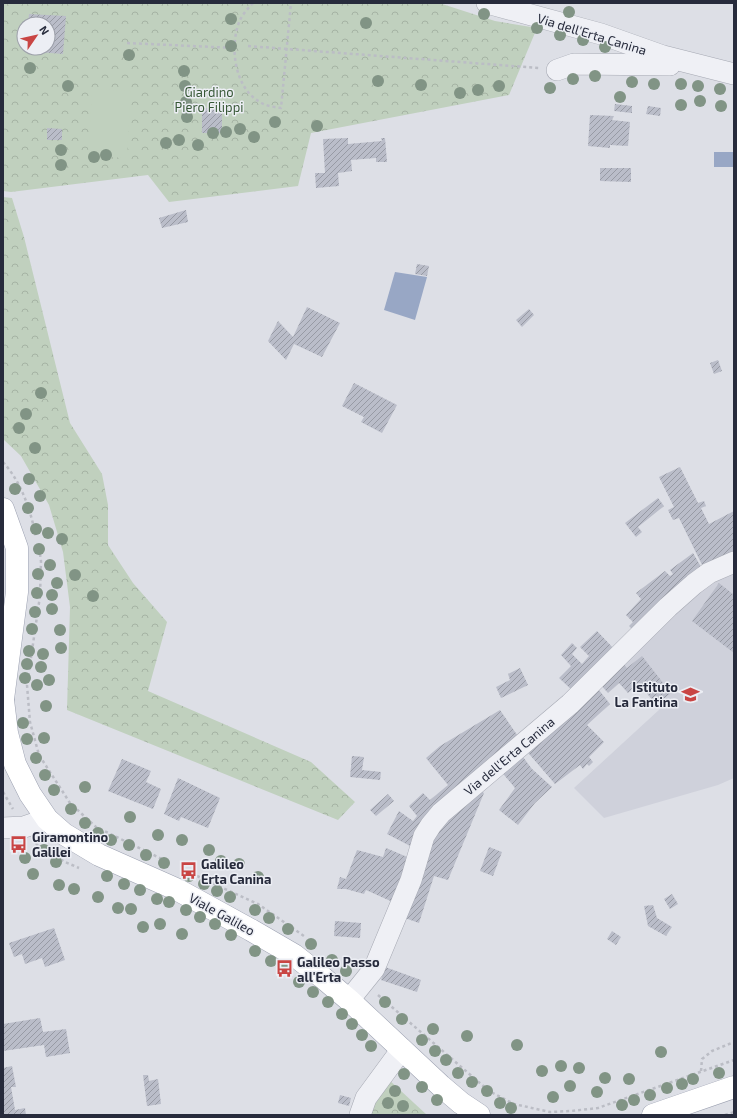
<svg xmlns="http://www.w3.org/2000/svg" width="737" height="1118" font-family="'Exo 2',sans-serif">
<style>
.built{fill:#cfd1db}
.forest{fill:url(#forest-crowns);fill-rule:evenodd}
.garden{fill:#c0d0be}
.water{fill:#98a7c5}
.building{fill:url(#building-hatch)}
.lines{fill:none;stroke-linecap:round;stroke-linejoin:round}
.street-casing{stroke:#a6a9b3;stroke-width:22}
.primary-casing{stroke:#9ca1b1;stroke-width:23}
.path{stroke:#bbbdc5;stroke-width:2.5;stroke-dasharray:3 3;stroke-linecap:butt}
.street{stroke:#eff0f5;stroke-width:21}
.primary{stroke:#fff;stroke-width:22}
.tree{fill:#819485}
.labels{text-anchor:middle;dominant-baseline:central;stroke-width:3;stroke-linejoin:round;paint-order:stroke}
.street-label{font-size:13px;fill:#272b3c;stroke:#eceef4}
.park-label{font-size:13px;fill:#365735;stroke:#eceef4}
.poi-label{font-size:13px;font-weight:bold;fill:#272b3c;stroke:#eceef4;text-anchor:start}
</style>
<defs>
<pattern id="forest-crowns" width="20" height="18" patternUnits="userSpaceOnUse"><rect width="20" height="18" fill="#c0d0be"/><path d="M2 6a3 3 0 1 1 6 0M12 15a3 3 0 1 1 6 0" fill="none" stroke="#a5b3a4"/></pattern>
<pattern id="building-hatch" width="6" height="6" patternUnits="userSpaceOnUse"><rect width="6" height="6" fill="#babdc9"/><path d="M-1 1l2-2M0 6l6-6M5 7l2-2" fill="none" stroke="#979aa4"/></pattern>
</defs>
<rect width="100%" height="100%" fill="#dddfe6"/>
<!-- built -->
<polygon class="built" points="734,570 734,778 718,785 604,818 574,788 660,709 621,660 720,575 728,577"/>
<!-- forest -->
<g class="forest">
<path d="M 3,3 L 439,3 L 495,21 L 537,28 L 509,95 L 311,133 L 298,186 L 169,202 L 148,175 L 11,192 L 3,191 ZM 24,24 L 48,24 L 48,48 L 24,48 Z"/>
<polygon points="3,197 12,198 24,237 70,423 102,474 108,505 108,545 133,583 167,622 148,691 311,762 355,802 338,820 67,710 70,607 63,552 49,505 21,456 3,439"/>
<polygon points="387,1078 427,1115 366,1115"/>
</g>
<!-- garden -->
<polygon class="garden" points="92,89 131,91 127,158 88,156"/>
<!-- water -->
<g class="water">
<rect x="714" y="152" width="20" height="15"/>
<polygon points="395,272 427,277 415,320 384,310"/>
</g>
<!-- building -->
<g class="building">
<polygon points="29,14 66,16 63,54 26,51 27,48 48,48 48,24 28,24"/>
<polygon points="615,104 632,106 632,113 614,111"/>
<polygon points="648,106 661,108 660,116 646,114"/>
<rect x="202" y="108" width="20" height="25"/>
<polygon points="590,115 614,116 612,120 630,122 628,146 610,145 610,148 588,146"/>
<polygon points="47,128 62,129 62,140 47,140"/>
<polygon points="348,138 348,144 382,141 381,138 385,138 387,162 376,162 376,158 351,160 352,171 338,173 339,186 316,188 315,173 325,173 323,139"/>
<polygon points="600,168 631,168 631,182 600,181"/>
<polygon points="186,210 188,222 162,228 159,218"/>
<polygon points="417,264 429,266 427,276 415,274"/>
<polygon points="307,307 340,323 322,357 294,344 286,360 268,341 278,321 293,337"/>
<polygon points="529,309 534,315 522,327 516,320"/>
<polygon points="718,360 722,371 714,374 710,363"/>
<polygon points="354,383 397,405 382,433 361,422 364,417 342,406"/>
<polygon points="680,467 698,503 704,501 706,506 701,508 709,524 734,511 734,559 706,573 679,518 673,520 668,510 674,507 659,477"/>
<polygon points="658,498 664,506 638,527 642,532 636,537 625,523"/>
<polygon points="693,553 704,572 635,632 629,626 633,622 626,615 641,599 636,593 665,571 670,576 673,574 670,570"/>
<polygon points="719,583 734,595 734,653 692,621"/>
<polygon points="597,631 615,650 574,692 559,678 571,666 561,655 572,643 577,648 572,654 582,664 589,656 580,647"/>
<polygon points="642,656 671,693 656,705 639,683 628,693 619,683 608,693 598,682 621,660 627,668"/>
<polygon points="520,668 528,685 501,698 496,687 510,680 508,674"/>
<polygon points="595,685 610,704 587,725 604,742 589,757 593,762 589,766 587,764 583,769 580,765 555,784 524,748"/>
<polygon points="500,710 522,742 416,849 387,834 399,811 413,821 417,816 409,806 423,793 430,800 448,785 426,758 440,746"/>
<polygon points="520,753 532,769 552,787 535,803 518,825 499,810 515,788 500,770"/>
<polygon points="352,756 364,757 362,770 381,772 380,780 350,777"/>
<polygon points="122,759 151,771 146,782 161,789 153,809 108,791"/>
<polygon points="178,778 220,798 208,828 181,817 179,821 164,814"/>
<polygon points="477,788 484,793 448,880 434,876 419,923 402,917 426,845"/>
<polygon points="388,794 394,801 376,816 370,810"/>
<polygon points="489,847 502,852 493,876 480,871"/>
<polygon points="386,848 412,859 395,903 366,890 364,894 346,889 337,889 340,877 346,879 357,850 383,857"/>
<polygon points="672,894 678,904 670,909 664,899"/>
<polygon points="653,905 657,918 672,927 666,936 648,926 644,906"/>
<polygon points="335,921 361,923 360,938 334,936"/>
<polygon points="54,928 65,960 45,967 42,958 25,964 22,954 14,957 9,943"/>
<polygon points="612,931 621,937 616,945 607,939"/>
<polygon points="385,967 421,980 417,992 381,980"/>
<polygon points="40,1018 43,1032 66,1029 70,1053 46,1057 44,1045 3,1051 3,1024"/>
<polygon points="12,1066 16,1087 11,1087 15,1110 25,1108 26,1115 3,1115 3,1068"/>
<polygon points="143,1075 148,1075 149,1081 158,1079 161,1104 147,1106"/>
<polygon points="340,1095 351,1098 349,1106 338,1103"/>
</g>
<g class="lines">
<defs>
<g id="street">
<polyline points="487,3 601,34 663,56 734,74"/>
<polyline points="557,70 574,64 670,65"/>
<polyline points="3,828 24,827 47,819"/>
<polyline points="349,1000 374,969 411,880 424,836 431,825 441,813 570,704 668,607 694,584 709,573 734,562"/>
<polyline points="360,1115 366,1098 402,1049"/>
</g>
<g id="primary">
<polyline points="3,509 17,548 17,592 3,699"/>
<polyline points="3,700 7,733 15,764 30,794 47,819 64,834 99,855 178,890 251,930 294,955 322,977 349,1000 441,1086 461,1103 479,1115"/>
<polyline points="653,1115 734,1087"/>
</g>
</defs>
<!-- street casing -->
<use href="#street" class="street-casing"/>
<!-- primary casing -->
<use href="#primary" class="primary-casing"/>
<!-- path -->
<g class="path">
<path d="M 253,3 C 248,8 243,14 240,20 C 229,45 234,88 260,102 C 266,106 274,107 281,108 L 291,3"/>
<polyline points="127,43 235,48"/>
<polyline points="248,46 539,68"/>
<path d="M 3,462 C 22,483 31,511 36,538"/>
<polyline points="39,548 41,561 40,596 27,685 30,722 39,755 70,803 96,827 166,861"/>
<polyline points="3,792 13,809"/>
<polyline points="36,843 38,846 65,862 79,868"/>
<polyline points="197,876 258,904 304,936"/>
<polyline points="378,995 489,1091 514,1104 550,1112 571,1111 598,1108 734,1060"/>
<polyline points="701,1071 702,1059 712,1051 734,1042"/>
<polyline points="725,1115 734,1112"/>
</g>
<!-- street -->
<use href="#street" class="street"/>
<!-- primary -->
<use href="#primary" class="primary"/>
</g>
<!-- trees -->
<g class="tree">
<circle cx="569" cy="12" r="6"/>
<circle cx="484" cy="14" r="6"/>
<circle cx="231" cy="19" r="6"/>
<circle cx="366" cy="23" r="6"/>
<circle cx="537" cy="28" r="6"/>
<circle cx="560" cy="35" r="6"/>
<circle cx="583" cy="40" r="6"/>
<circle cx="231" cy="46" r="6"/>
<circle cx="605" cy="47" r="6"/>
<circle cx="129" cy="55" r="6"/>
<circle cx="30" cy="68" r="6"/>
<circle cx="184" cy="71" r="6"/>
<circle cx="595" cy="76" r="6"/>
<circle cx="573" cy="79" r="6"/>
<circle cx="378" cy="81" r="6"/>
<circle cx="632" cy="82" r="6"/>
<circle cx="654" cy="84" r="6"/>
<circle cx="681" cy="84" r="6"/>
<circle cx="421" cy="85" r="6"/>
<circle cx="68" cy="86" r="6"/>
<circle cx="185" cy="86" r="6"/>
<circle cx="499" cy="86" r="6"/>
<circle cx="698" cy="86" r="6"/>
<circle cx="550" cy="88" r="6"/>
<circle cx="720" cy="89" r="6"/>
<circle cx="478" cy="90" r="6"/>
<circle cx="460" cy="93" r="6"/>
<circle cx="620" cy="97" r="6"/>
<circle cx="700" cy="101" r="6"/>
<circle cx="186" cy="102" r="6"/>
<circle cx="681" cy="105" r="6"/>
<circle cx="721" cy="106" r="6"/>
<circle cx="187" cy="117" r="6"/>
<circle cx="275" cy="122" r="6"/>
<circle cx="317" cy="126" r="6"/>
<circle cx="240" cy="129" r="6"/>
<circle cx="226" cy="132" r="6"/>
<circle cx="213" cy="133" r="6"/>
<circle cx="254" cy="137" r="6"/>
<circle cx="179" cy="140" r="6"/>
<circle cx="166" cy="143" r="6"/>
<circle cx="198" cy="145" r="6"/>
<circle cx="61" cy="150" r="6"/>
<circle cx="106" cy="155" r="6"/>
<circle cx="94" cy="157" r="6"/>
<circle cx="61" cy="165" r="6"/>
<circle cx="41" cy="393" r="6"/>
<circle cx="26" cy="414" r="6"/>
<circle cx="19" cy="428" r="6"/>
<circle cx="35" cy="448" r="6"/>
<circle cx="29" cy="479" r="6"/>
<circle cx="15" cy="489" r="6"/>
<circle cx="40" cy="496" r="6"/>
<circle cx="28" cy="508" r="6"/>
<circle cx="36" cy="529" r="6"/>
<circle cx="48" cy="533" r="6"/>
<circle cx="62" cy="539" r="6"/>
<circle cx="39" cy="549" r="6"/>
<circle cx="50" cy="565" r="6"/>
<circle cx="38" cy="574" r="6"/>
<circle cx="75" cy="575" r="6"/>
<circle cx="57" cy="583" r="6"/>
<circle cx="37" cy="593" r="6"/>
<circle cx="52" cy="595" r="6"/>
<circle cx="93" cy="596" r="6"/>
<circle cx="52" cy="609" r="6"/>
<circle cx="35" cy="612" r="6"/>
<circle cx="32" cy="629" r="6"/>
<circle cx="60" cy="630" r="6"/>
<circle cx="61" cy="648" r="6"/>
<circle cx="29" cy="651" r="6"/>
<circle cx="43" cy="654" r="6"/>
<circle cx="27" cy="664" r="6"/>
<circle cx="41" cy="667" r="6"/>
<circle cx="25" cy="678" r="6"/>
<circle cx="49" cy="680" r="6"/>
<circle cx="37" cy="685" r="6"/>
<circle cx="46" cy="706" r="6"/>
<circle cx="23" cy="723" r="6"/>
<circle cx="44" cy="738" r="6"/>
<circle cx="27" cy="739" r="6"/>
<circle cx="36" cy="758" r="6"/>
<circle cx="45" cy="775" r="6"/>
<circle cx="85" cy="787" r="6"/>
<circle cx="54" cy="790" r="6"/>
<circle cx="71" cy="809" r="6"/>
<circle cx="130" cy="817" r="6"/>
<circle cx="85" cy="823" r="6"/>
<circle cx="98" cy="833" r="6"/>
<circle cx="158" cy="835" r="6"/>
<circle cx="111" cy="840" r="6"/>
<circle cx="182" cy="840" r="6"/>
<circle cx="129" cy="845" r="6"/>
<circle cx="44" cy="850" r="6"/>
<circle cx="209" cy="850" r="6"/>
<circle cx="146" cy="855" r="6"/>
<circle cx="25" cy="858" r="6"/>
<circle cx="221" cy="861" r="6"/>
<circle cx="56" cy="862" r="6"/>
<circle cx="164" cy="863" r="6"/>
<circle cx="239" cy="864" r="6"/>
<circle cx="33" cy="874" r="6"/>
<circle cx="107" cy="876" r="6"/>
<circle cx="189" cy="876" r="6"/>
<circle cx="258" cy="877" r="6"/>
<circle cx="124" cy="884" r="6"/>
<circle cx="204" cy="884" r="6"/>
<circle cx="59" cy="885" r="6"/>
<circle cx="74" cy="889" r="6"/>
<circle cx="140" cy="890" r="6"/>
<circle cx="217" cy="891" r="6"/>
<circle cx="98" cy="897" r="6"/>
<circle cx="230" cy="897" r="6"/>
<circle cx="157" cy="899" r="6"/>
<circle cx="169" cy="902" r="6"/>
<circle cx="118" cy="908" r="6"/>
<circle cx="131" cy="909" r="6"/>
<circle cx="186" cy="910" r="6"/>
<circle cx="255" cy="910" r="6"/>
<circle cx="200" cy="917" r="6"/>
<circle cx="269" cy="918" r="6"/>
<circle cx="160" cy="924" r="6"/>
<circle cx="215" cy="924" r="6"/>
<circle cx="143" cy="927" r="6"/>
<circle cx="288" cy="929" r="6"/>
<circle cx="182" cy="934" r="6"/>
<circle cx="231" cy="935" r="6"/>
<circle cx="311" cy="944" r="6"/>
<circle cx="255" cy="951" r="6"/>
<circle cx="332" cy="960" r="6"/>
<circle cx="271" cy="961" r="6"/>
<circle cx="283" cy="968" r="6"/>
<circle cx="346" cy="971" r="6"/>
<circle cx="299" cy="982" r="6"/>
<circle cx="313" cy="992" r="6"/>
<circle cx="328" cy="1002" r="6"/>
<circle cx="385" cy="1002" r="6"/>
<circle cx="342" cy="1014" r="6"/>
<circle cx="402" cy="1019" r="6"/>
<circle cx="352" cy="1024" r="6"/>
<circle cx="433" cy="1029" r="6"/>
<circle cx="362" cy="1035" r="6"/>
<circle cx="467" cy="1036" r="6"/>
<circle cx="422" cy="1040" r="6"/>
<circle cx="517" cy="1045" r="6"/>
<circle cx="371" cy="1046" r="6"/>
<circle cx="435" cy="1051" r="6"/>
<circle cx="661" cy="1052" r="6"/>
<circle cx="446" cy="1060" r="6"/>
<circle cx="561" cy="1066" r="6"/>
<circle cx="579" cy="1068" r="6"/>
<circle cx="542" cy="1071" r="6"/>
<circle cx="458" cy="1073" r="6"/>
<circle cx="719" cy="1073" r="6"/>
<circle cx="404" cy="1074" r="6"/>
<circle cx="605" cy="1078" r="6"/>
<circle cx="629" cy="1079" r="6"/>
<circle cx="693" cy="1079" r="6"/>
<circle cx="472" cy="1082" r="6"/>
<circle cx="682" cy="1084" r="6"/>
<circle cx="570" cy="1086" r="6"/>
<circle cx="422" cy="1087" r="6"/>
<circle cx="667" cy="1088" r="6"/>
<circle cx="395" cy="1091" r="6"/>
<circle cx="487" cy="1091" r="6"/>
<circle cx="597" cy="1092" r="6"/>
<circle cx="650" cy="1095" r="6"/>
<circle cx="553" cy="1097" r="6"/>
<circle cx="437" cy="1100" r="6"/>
<circle cx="634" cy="1100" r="6"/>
<circle cx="388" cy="1103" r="6"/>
<circle cx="500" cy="1103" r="6"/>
<circle cx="622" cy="1105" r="6"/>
<circle cx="403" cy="1106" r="6"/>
<circle cx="511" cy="1108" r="6"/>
</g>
<!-- icons -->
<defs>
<symbol id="school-bare" viewBox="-9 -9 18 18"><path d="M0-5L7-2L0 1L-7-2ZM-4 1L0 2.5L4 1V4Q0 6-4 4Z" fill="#c94544" stroke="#eceef4" stroke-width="2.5" paint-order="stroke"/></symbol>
<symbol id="bus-bare" viewBox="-9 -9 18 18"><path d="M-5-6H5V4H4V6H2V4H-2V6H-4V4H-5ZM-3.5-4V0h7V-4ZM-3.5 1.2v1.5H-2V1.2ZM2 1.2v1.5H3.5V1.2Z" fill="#c94544" stroke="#eceef4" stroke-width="2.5" paint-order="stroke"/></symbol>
</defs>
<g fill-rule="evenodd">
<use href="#school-bare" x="678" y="682" width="25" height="25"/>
<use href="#bus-bare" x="6" y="832" width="25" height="25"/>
<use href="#bus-bare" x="176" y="858" width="25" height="25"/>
<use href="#bus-bare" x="272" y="956" width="25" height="25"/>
</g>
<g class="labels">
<!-- street labels -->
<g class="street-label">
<text transform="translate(592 34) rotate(17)">Via dell'Erta Canina</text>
<text transform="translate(509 756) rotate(-40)">Via dell'Erta Canina</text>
<text transform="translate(222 914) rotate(29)">Viale Galileo</text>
</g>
<!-- park labels -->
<g class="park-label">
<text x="209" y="92">Giardino<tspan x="209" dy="15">Piero Filippi</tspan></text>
</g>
<!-- poi labels -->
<g class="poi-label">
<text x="678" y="687" text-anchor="end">Istituto<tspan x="678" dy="15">La Fantina</tspan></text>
<text x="32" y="837">Giramontino<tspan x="32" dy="15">Galilei</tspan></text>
<text x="201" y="864">Galileo<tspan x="201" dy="15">Erta Canina</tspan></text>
<text x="297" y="962">Galileo Passo<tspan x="297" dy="15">all'Erta</tspan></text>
</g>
</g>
<!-- border -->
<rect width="737" height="1118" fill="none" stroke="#272b3c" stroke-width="8"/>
<!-- north arrow -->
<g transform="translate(36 36) rotate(56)"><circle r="19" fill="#eceef4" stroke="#9da0aa"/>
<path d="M0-3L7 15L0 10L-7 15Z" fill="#c94544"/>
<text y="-6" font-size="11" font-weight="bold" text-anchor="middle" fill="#272b3c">N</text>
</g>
</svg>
